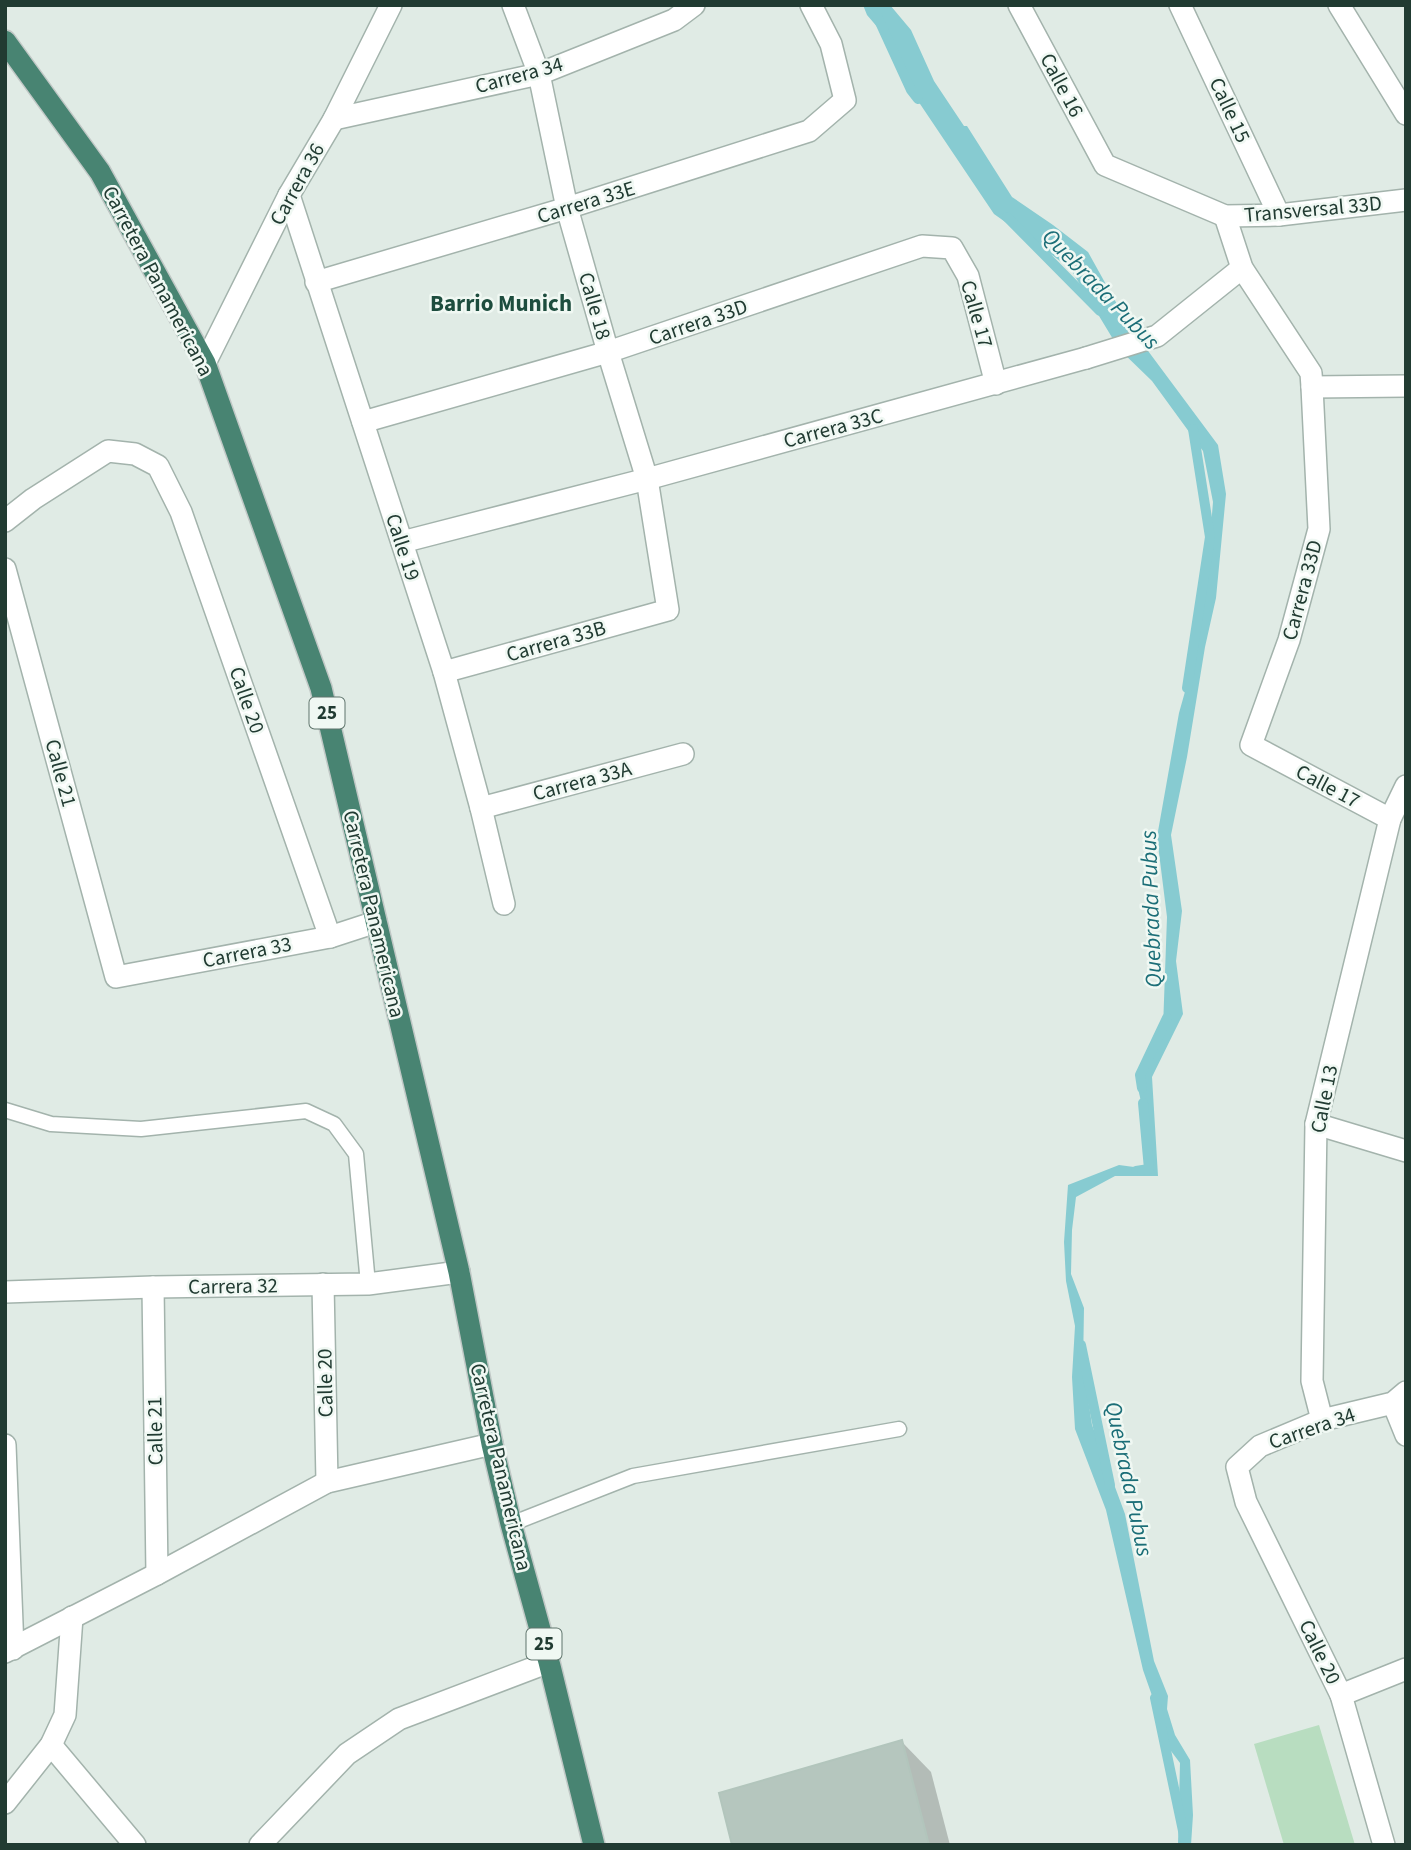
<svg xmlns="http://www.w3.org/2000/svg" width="1411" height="1850" font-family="'Source Sans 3',sans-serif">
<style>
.green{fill:#b8ddc0}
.water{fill:#87cbd1}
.shadow{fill:#0003}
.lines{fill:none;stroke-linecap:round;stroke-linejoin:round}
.stream{stroke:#87cbd1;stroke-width:10}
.building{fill:#b5c6be;stroke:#b2c5bc;stroke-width:2}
.service-casing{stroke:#a3b3ac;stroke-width:17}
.pedestrian-casing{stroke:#a3b3ac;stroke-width:24}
.minor-casing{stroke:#a3b3ac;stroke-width:24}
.trunk-casing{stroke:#c1c8c6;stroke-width:24}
.service{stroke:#fff;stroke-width:14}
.pedestrian{stroke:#fff;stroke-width:21}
.minor{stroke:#fff;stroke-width:21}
.trunk{stroke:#488472;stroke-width:21}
.labels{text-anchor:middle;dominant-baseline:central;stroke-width:5;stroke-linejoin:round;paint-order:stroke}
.shield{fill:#f0f8f3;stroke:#5f746c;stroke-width:2}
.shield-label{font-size:19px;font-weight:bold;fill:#213b32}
.street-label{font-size:21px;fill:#213b32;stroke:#f0f8f3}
.water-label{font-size:23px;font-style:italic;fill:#1b6e77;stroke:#f0f8f3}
.neighbourhood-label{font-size:23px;font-weight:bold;fill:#1d4d3e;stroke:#f0f8f3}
</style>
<rect width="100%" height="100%" fill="#e0ebe5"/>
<!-- green -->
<polygon class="green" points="1319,1725 1355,1845 1284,1845 1254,1744"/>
<!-- water -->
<polygon class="water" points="863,5 890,5 911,30 934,81 964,126 967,126 1012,197 1053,225 1088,252 1128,324 1218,445 1226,494 1216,598 1205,647 1187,757 1171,835 1182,911 1176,961 1183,1014 1152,1077 1158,1176 1115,1176 1076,1197 1072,1230 1071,1274 1084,1308 1083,1367 1092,1425 1125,1514 1154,1661 1168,1696 1167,1709 1175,1735 1190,1760 1193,1815 1191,1845 1178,1845 1180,1763 1165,1743 1160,1711 1156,1707 1143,1670 1106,1510 1075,1429 1072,1377 1075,1326 1066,1281 1064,1242 1068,1185 1119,1165 1149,1169 1147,1128 1137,1084 1163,1028 1167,917 1157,837 1179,713 1195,656 1209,551 1213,502 1203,451 1152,381 1119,349 1070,268 994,214 912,92 891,43 867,15"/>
<!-- shadow -->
<polygon class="shadow" points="902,1742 931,1772 950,1845 734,1845"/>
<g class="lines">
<!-- stream -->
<g class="stream">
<polyline points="872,5 911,90 918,99"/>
<polyline points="1007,217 1100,311"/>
<polyline points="1187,688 1210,537 1193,429"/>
<polyline points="1142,1088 1140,1075 1167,1018"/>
<polyline points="1136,1171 1149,1169 1143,1103"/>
<polyline points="1081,1345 1110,1485"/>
<polyline points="1155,1698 1186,1845"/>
</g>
</g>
<!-- building -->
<polygon class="building" points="902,1740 929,1845 732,1845 719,1793"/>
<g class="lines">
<defs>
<g id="service">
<polyline points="5,1110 51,1124 141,1129 306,1111 334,1124 356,1154 368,1284"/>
<polyline points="511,1524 633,1476 899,1429"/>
</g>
<g id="pedestrian">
<polyline points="1180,5 1279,215"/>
<polyline points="1339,5 1406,114"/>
<polyline points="1225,216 1242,268 1311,373 1312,387 1319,529 1289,640 1251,745 1390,819"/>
<polyline points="1086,358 1157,336 1242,268"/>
<polyline points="1312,387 1406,386"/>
</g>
<g id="minor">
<polyline points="1019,5 1105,165 1225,216 1279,215 1406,200"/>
<polyline points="334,119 539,74 674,20 694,5"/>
<polyline points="289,195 444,672 481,808 504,904"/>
<polyline points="316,282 567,208 809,131 845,100 831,44 811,5"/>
<polyline points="205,363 289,195 334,119 391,5"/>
<polyline points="363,422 608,352 922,246 952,248 968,276 996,384"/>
<polyline points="5,521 33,499 108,451 135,454 158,466 181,512 330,937"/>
<polyline points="402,542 647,479 1086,358"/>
<polyline points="5,569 116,977 330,937 376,922"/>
<polyline points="444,672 668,610 647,479 608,352 567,208 539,74 513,5"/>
<polyline points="481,808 683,754"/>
<polyline points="1316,1124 1406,1151"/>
<polyline points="323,1284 327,1482"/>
<polyline points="153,1287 157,1574"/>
<polyline points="5,1292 153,1287 368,1284 459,1272"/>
<polyline points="1393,1403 1406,1435"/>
<polyline points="1322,1420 1312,1381 1316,1124 1390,819 1406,786"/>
<polyline points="5,1445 13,1649"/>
<polyline points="5,1652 157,1574 327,1482 492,1444"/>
<polyline points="1341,1695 1406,1669"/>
<polyline points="51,1745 135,1845"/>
<polyline points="5,1803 51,1745 65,1715 72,1617"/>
<polyline points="260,1845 347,1754 399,1719 549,1662"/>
<polyline points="1384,1845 1341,1695 1246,1502 1237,1467 1260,1446 1322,1420 1393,1403 1406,1392"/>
</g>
<polyline id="trunk" points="5,41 100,172 205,363 321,688 459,1272 492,1444 511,1524 549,1662 594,1845"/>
</defs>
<!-- service casing -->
<use href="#service" class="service-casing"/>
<!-- pedestrian casing -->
<use href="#pedestrian" class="pedestrian-casing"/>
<!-- minor casing -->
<use href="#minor" class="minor-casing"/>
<!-- trunk casing -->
<use href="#trunk" class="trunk-casing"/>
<!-- service -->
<use href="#service" class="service"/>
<!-- pedestrian -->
<use href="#pedestrian" class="pedestrian"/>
<!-- minor -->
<use href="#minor" class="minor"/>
<!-- trunk -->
<use href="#trunk" class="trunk"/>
</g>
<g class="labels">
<!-- shield labels -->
<g class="shield">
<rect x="309.5" y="697.5" width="35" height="31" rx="5"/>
<rect x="526.5" y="1628.5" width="35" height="31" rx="5"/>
</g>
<g class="shield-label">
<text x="327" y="713">25</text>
<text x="544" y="1644">25</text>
</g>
<!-- street labels -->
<g class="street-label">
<text transform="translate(519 75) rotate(-15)">Carrera 34</text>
<text transform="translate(1062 85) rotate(62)">Calle 16</text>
<text transform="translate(1230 110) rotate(65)">Calle 15</text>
<text transform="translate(297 184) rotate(-61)">Carrera 36</text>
<text transform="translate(586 202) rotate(-17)">Carrera 33E</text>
<text transform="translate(1313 209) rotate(-5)">Transversal 33D</text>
<text transform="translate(158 281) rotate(62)">Carretera Panamericana</text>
<text transform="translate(595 306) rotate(74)">Calle 18</text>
<text transform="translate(977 314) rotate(74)">Calle 17</text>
<text transform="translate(698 322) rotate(-19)">Carrera 33D</text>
<text transform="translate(833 428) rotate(-15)">Carrera 33C</text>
<text transform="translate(403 547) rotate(72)">Calle 19</text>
<text transform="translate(1302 590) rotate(-75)">Carrera 33D</text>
<text transform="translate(556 641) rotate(-16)">Carrera 33B</text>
<text transform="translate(247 700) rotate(71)">Calle 20</text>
<text transform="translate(61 773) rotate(75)">Calle 21</text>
<text transform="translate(582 781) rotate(-15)">Carrera 33A</text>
<text transform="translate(1328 786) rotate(28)">Calle 17</text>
<text transform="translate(374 914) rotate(77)">Carretera Panamericana</text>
<text transform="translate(247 952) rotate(-11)">Carrera 33</text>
<text transform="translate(1324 1099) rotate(-79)">Calle 13</text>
<text transform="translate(233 1286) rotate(-1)">Carrera 32</text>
<text transform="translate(325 1383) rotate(-91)">Calle 20</text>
<text transform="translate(1312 1428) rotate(-19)">Carrera 34</text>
<text transform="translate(155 1431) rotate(-91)">Calle 21</text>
<text transform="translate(501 1467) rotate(77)">Carretera Panamericana</text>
<text transform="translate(1320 1652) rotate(64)">Calle 20</text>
</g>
<!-- water labels -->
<g class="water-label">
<text transform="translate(1101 289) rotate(46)">Quebrada Pubus</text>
<text transform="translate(1151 909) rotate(-92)">Quebrada Pubus</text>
<text transform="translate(1129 1479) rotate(78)">Quebrada Pubus</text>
</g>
<!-- neighbourhood labels -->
<g class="neighbourhood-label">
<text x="501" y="303">Barrio Munich</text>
</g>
</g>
<!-- border -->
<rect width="1411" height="1850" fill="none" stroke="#213b32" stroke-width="14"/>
</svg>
